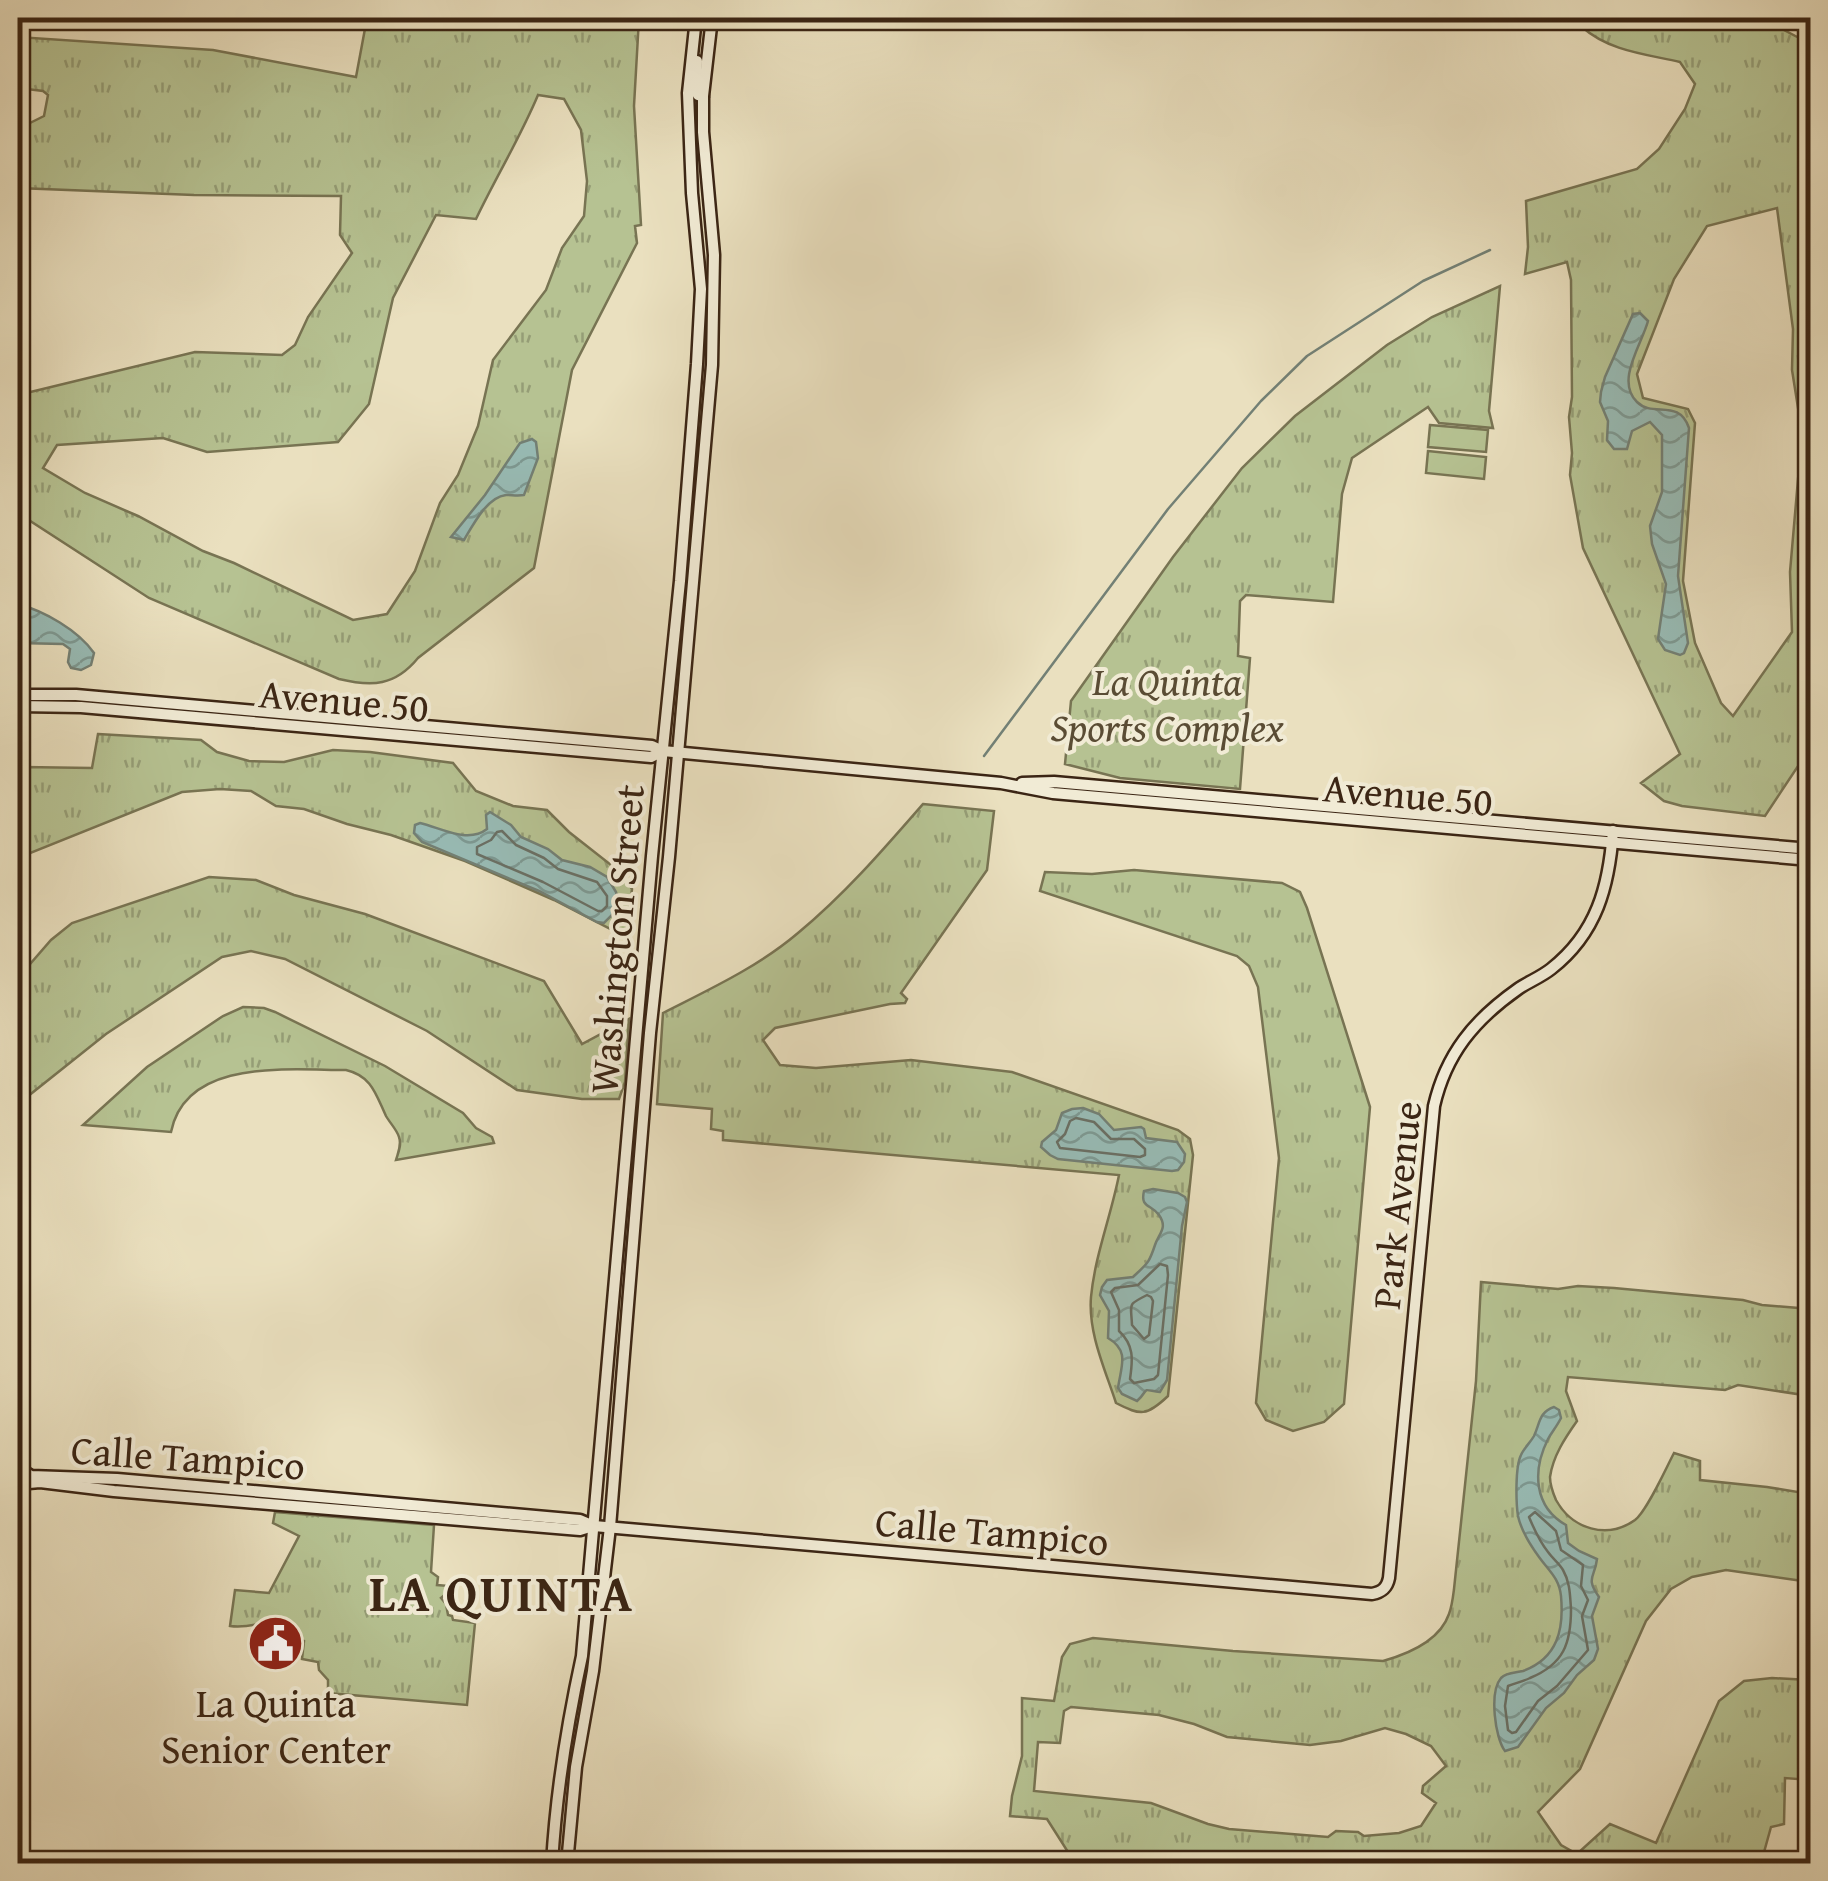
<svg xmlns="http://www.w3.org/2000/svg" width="1828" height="1881" font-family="'Gentium Book Plus',serif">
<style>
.grass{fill:url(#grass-tufts);stroke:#787453;stroke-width:2.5;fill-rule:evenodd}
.pitch{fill:#b6c292;stroke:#787453;stroke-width:2.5}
.water{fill:url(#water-waves);stroke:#738075;stroke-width:2.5}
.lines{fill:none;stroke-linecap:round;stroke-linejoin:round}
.shore{stroke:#6a7065;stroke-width:2.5}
.stream{stroke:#738075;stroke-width:2.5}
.secondary-casing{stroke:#3b2514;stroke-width:15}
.secondary{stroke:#f1ebd5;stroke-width:10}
.labels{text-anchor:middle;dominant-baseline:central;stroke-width:8;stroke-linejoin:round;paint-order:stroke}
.park-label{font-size:40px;font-style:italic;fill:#5a4c34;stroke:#f1ebd5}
.street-label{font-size:40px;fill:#3b2514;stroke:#f1ebd5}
.poi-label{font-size:40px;fill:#3b2514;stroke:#f1ebd5}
.district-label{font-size:50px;font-weight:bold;letter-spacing:2.5px;fill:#3b2514;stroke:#f1ebd5}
</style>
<defs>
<pattern id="grass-tufts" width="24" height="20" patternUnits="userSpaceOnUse" patternTransform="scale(2.5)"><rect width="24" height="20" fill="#b6c292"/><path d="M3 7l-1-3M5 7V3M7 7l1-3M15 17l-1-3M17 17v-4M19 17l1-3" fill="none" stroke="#959d76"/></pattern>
<pattern id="water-waves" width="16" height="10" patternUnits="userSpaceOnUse" patternTransform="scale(2.5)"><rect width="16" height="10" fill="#98bcb6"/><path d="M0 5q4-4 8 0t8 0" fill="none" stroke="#7d9993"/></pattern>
</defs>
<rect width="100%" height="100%" fill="#eae0bf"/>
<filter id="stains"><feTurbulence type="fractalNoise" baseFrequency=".002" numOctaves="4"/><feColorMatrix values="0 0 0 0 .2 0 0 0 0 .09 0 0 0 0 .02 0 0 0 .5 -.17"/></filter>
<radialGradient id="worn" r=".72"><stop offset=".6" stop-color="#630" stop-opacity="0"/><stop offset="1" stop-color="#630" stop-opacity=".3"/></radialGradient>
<!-- grass -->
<g class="grass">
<path d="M 367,18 L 639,18 L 634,106 L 641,225 L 635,226 L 637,243 L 572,370 L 534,568 L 418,658 C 395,686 372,687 339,679 L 149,598 L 18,513 L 18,395 L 195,352 L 282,355 L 295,345 L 308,317 L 352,253 L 340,235 L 341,196 L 194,195 L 18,188 L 18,129 L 44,116 L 48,95 L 43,91 L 18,88 L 18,37 L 213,50 L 356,77 ZM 538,95 L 564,99 L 581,130 L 587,181 L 584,216 L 562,248 L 546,290 L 493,360 L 478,426 L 458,475 L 440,503 L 415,571 L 387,614 L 353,620 L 234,563 L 203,551 L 138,516 L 85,493 L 43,468 L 57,445 L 163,438 L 207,452 L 338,442 L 369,404 L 393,298 L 436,215 L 476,219 C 496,177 520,138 538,95 Z"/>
<path d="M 1580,18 L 1761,18 L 1803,40 L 1810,38 L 1810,748 L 1765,816 L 1682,806 L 1664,801 L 1641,783 L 1680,754 L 1583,548 L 1570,475 L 1572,453 L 1569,417 L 1572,397 L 1571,280 L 1567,262 L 1525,274 L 1528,247 L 1526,201 L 1637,169 L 1659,149 L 1685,109 L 1695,84 L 1680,62 C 1645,54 1609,51 1582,27 ZM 1777,208 L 1793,329 L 1792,370 L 1802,433 L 1790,572 L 1792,632 L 1733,716 L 1721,703 L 1695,643 L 1683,581 L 1695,423 L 1688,409 L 1643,398 L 1637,374 L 1674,279 L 1707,226 Z"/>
<polygon points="1500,286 1489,411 1493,428 1439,423 1428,407 1352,458 1342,494 1333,602 1246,595 1240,601 1238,656 1250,658 1240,789 1120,778 1065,764 1071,701 1173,557 1242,468 1295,416 1387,345 1432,317"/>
<polygon points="98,734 201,740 217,752 249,761 284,762 333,750 370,752 453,763 476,791 513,806 547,810 569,832 620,872 632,889 626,937 554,900 465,861 391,835 347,824 304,809 276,806 251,791 220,789 182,792 18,858 18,769 23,767 92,768"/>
<path d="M 923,804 L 994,811 L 987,870 L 901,993 L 907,999 L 905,1003 L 890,1004 L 775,1028 L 763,1040 L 780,1065 L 816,1068 L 911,1060 L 1012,1072 L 1178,1130 L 1190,1139 L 1193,1155 L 1168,1396 C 1147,1416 1141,1416 1116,1403 C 1105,1369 1088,1333 1091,1297 C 1095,1255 1111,1216 1119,1175 L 723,1140 L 723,1131 L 711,1129 L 712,1109 L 657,1104 L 663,1013 C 710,989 758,967 798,933 C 844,895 883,850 923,804 Z"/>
<polygon points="1134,870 1282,883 1300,892 1307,908 1370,1107 1344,1404 1324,1422 1293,1431 1266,1420 1256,1403 1279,1158 1258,987 1249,966 1237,956 1040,891 1045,872 1092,874"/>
<polygon points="209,877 256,880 294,895 365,914 544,981 582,1044 629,1019 625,1082 619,1099 582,1099 517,1090 427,1031 285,959 251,951 222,957 106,1034 27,1097 18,1108 18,978 51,940 72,923"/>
<path d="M 243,1007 L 264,1008 L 275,1012 L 385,1066 L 463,1113 L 476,1128 L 492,1137 L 494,1143 L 396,1160 C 398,1153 402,1145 399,1137 C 397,1130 390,1123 386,1116 C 376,1095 372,1076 346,1070 C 288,1070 186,1058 171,1132 L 83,1125 L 147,1067 L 223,1016 Z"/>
<path d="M 1481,1282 L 1558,1289 L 1578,1286 L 1614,1288 L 1743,1300 L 1762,1305 L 1810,1309 L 1810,1396 L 1738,1385 L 1725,1390 L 1568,1377 L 1566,1391 L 1577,1421 C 1565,1438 1553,1456 1550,1477 C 1550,1486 1553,1493 1556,1500 C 1572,1529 1607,1540 1635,1520 C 1647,1511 1666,1468 1674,1453 L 1700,1461 L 1700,1480 L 1767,1487 L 1810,1494 L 1810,1582 L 1726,1570 L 1692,1577 L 1671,1589 L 1646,1621 L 1580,1769 L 1538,1812 L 1561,1845 L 1577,1854 L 1610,1824 L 1656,1843 L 1719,1701 L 1744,1681 L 1772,1678 L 1809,1680 L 1810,1780 L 1785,1778 L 1784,1824 L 1771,1827 L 1761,1863 L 1075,1863 L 1047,1819 L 1010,1816 L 1012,1796 L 1022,1756 L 1022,1698 L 1054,1701 L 1062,1657 L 1070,1644 L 1093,1638 L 1233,1651 L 1383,1661 C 1408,1654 1440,1640 1449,1614 C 1452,1606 1453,1597 1454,1589 L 1476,1381 ZM 1071,1707 L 1159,1715 L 1194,1724 L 1227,1737 L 1310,1745 L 1341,1741 L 1385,1728 L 1406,1734 L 1431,1746 L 1446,1766 L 1423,1786 L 1422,1793 L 1436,1803 L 1421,1826 L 1399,1833 L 1364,1836 L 1358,1832 L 1336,1831 L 1328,1837 L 1229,1829 L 1208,1824 L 1151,1803 L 1034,1791 L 1038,1742 L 1060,1743 L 1064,1711 Z"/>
<path d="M 275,1512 L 434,1525 L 431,1572 L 438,1577 L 437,1585 L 450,1586 L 447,1593 L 441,1598 L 446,1604 L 448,1615 L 452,1616 L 453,1620 L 475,1623 L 467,1705 L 328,1693 L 328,1680 L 319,1670 L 318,1662 L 302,1659 L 304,1641 L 294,1636 L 285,1622 C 262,1620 252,1629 230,1626 L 235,1590 L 269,1593 L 299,1536 L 273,1523 Z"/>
</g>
<!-- pitch -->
<g class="pitch">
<polygon points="1430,425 1488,430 1486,452 1428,447"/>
<polygon points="1428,451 1486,457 1484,479 1426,473"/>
</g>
<!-- water -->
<g class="water">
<path d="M 1640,313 L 1648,321 C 1642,344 1615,381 1637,402 C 1653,418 1679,398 1689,428 L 1678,576 L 1688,643 L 1684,653 L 1680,655 L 1665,650 L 1658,639 L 1666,584 L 1652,544 L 1650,526 L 1662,492 L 1662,435 L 1650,422 L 1632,431 L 1627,449 L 1614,449 L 1607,440 L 1608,421 L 1600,402 L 1601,392 L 1605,377 L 1633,314 Z"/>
<polygon points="1809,349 1810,350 1810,533 1801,529 1798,524 1805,434 1798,356"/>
<path d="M 532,439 L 536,442 L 538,458 L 524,495 C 518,496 512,495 506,495 C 487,497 473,525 464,540 L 451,537 L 485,495 L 520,443 Z"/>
<path d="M 18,604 C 44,611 78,630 94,653 L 91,665 L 81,670 L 71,668 L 68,662 L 70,649 L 63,644 L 18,643 Z"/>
<path d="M 490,812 L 511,825 L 521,837 L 548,849 L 562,860 L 590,867 L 607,877 L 616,892 L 619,904 L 613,914 L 604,923 L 597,922 L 539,891 L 422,842 L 414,833 L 415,825 L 420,823 C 441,828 468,844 487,829 L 486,815 Z"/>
<polygon points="1083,1108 1099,1114 1114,1130 1141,1127 1144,1129 1146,1138 1177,1142 1185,1154 1184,1162 1178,1170 1172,1171 1058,1159 1050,1155 1041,1147 1042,1142 1056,1130 1062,1113 1072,1109"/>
<path d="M 1153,1189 L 1178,1193 L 1185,1197 L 1187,1202 L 1182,1226 L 1167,1380 L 1160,1392 C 1139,1389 1151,1388 1137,1401 L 1122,1394 L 1118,1388 C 1121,1366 1130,1351 1108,1338 L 1109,1311 L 1100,1295 L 1102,1287 L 1107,1280 L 1133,1277 C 1148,1263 1149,1263 1155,1245 C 1159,1233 1168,1228 1159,1215 C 1151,1204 1140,1208 1144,1191 Z"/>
<path d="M 1554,1407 L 1559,1410 L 1561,1418 C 1557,1426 1552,1432 1548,1439 C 1532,1471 1534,1507 1566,1525 L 1568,1543 L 1579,1551 L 1597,1559 C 1595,1578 1585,1577 1599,1597 L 1592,1616 L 1598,1649 L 1594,1660 L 1577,1675 L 1564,1693 L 1546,1708 L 1518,1747 L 1505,1751 C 1495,1738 1489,1692 1501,1678 C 1507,1672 1515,1673 1523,1671 C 1558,1658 1564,1629 1561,1596 C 1559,1578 1549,1571 1539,1557 C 1531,1546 1521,1530 1518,1516 C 1516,1503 1515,1467 1521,1455 C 1524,1448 1530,1443 1534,1436 C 1540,1423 1539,1412 1554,1407 Z"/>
</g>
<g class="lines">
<!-- shore -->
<g class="shore">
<polygon points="502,831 516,845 544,858 558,869 597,882 607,896 607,906 602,911 598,911 543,882 477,854 477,847 491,840 497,832"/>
<polygon points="1076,1118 1094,1122 1111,1139 1134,1139 1145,1149 1145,1155 1140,1157 1060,1148 1057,1142 1065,1134 1070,1121"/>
<path d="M 1160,1264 L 1167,1266 L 1168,1275 L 1158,1375 L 1154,1379 L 1134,1383 L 1130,1379 C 1133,1359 1134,1345 1119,1331 L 1119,1310 L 1111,1292 L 1115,1288 L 1138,1285 Z"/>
<path d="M 1147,1295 L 1151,1297 L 1153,1301 L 1149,1335 L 1144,1339 L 1132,1325 C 1131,1303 1127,1305 1147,1295 Z"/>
<path d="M 1535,1512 L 1556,1531 L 1561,1550 L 1583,1565 L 1581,1586 L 1588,1600 L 1582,1616 L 1588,1650 L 1557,1686 L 1538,1701 L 1516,1732 L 1512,1733 L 1508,1730 L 1505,1706 L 1508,1686 C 1515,1683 1522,1682 1530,1678 C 1564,1664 1571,1643 1571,1609 C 1570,1595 1570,1582 1563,1570 C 1559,1563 1553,1559 1548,1552 C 1540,1542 1534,1529 1529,1517 Z"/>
</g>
<!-- stream -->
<polyline class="stream" points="984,756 1168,509 1261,401 1307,356 1423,281 1490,250"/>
<defs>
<g id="secondary">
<polyline points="697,61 696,91 698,95 703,96"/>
<polyline points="18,695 76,695 652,746 663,751 1001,783 1053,793 1810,860"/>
<polyline points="18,706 81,707 651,757 663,751"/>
<polyline points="1022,783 1054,782 1810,849"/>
<path d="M 18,1468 L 31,1476 L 117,1479 L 580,1520 L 594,1526 L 1372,1594 C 1382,1592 1387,1588 1389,1578 L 1434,1106 C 1446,1054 1474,1020 1518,989 C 1528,982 1541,977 1551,969 C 1597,933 1609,886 1613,831"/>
<polyline points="18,1484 40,1482 114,1491 580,1530 593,1526"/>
<path d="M 552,1864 C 556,1793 567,1725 582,1656 L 652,856 L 680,581 L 697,364 L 701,289 L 692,193 L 688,93 L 696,18"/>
<polyline points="567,1864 576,1767 593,1671 610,1527 650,1033 669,857 712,365 714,255 703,132 703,96 712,18"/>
</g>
</defs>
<!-- secondary casing -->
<use href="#secondary" class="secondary-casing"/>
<!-- secondary -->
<use href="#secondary" class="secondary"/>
</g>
<!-- icons -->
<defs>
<symbol id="civic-disc" viewBox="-11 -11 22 22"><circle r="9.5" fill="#8f2418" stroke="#f1ebd5"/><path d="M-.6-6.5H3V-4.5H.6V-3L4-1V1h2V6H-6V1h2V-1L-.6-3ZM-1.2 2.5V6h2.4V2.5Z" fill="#fff"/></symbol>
</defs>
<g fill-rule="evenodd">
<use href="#civic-disc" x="244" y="1612" width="63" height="63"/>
</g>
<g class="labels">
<!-- park labels -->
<g class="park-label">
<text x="1167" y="680">La Quinta<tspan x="1167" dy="46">Sports Complex</tspan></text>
</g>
<!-- street labels -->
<g class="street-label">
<text transform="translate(344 700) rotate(5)">Avenue 50</text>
<text transform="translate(1408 794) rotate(5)">Avenue 50</text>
<text transform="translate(616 939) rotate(-85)">Washington Street</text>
<text transform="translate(1396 1205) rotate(-84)">Park Avenue</text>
<text transform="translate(188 1457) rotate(4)">Calle Tampico</text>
<text transform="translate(992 1531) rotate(5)">Calle Tampico</text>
</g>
<!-- poi labels -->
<g class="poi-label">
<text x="276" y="1702">La Quinta<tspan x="276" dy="46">Senior Center</tspan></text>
</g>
<!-- district labels -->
<g class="district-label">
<text x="502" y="1592">LA QUINTA</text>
</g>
</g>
<!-- margin -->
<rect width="1828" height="1881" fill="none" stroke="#eae0bf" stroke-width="60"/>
<rect x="20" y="20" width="1788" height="1841" fill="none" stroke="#3b2514" stroke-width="5"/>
<rect x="30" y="30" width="1768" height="1821" fill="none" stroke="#3b2514" stroke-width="2.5"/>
<rect width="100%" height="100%" filter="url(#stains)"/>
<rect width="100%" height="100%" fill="url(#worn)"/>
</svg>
